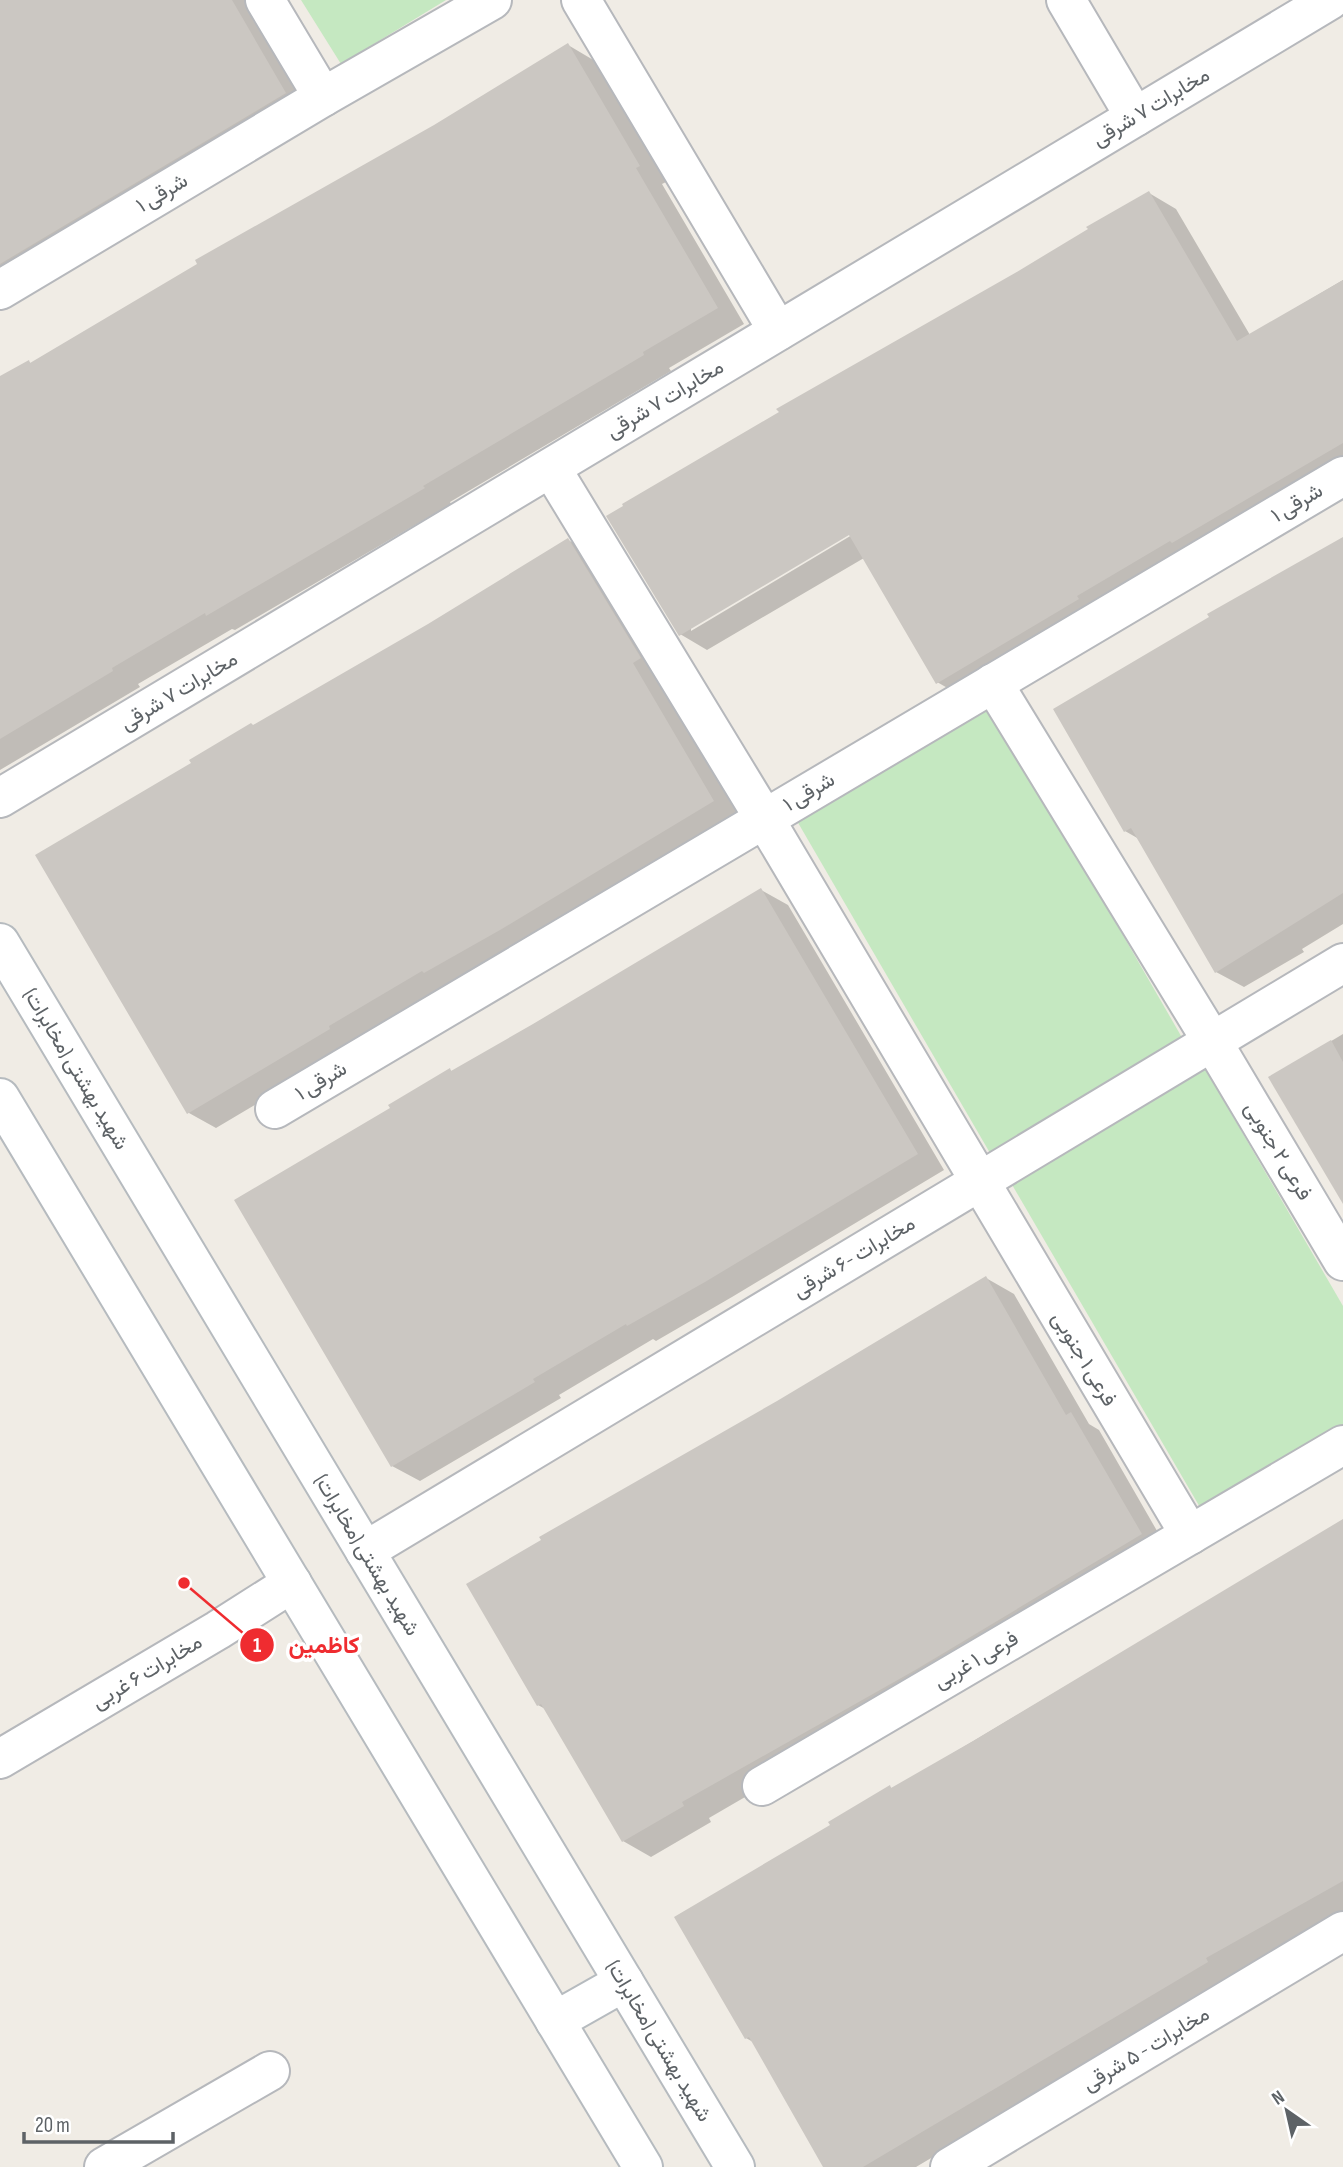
<svg xmlns="http://www.w3.org/2000/svg" width="1343" height="2167" font-family="'Sofia Sans Condensed',Vazirmatn,sans-serif">
<style>
.green{fill:#c5e8c1}
.shadow{fill:#0003;fill-rule:evenodd}
.building{fill:#cbc7c2}
.lines{fill:none;stroke-linecap:round;stroke-linejoin:round}
.street-casing{stroke:#b6b8bc;stroke-width:42}
.secondary-casing{stroke:#b6bbbf;stroke-width:42}
.street{stroke:#fff;stroke-width:38}
.secondary{stroke:#fff;stroke-width:38}
.labels{text-anchor:middle;dominant-baseline:central;stroke-width:7;stroke-linejoin:round;paint-order:stroke}
.street-label{font-size:21px;fill:#5d6266;stroke:#fff}
.leader{fill:none;stroke:#ef2c30;stroke-width:2.5}
.callout-dot{fill:#ef2c30;stroke:#fff;stroke-width:2.5}
.mark-label{font-size:21px;text-anchor:middle;font-weight:bold;fill:#fff}
.callout-label{font-size:23px;text-anchor:middle;font-weight:bold;fill:#ef2c30;stroke:#fff;stroke-width:7;stroke-linejoin:round;paint-order:stroke}
</style>
<rect width="100%" height="100%" fill="#f0ece5"/>
<!-- green -->
<g class="green">
<polygon points="301,0 446,0 341,64"/>
<polygon points="992,708 1184,1041 990,1153 797,821"/>
<polygon points="1202,1063 1343,1306 1343,1426 1201,1509 1007,1176"/>
</g>
<!-- shadow -->
<g class="shadow">
<polygon points="0,0 248,0 313,109 0,292"/>
<polygon points="568,45 595,61 666,182 662,184 744,324 669,368 671,371 450,502 451,504 235,630 232,629 138,684 140,687 0,770 0,378 29,362 32,364 435,126"/>
<path d="M 1149,193 L 1176,209 L 1250,335 L 1343,280 L 1343,476 L 965,698 L 937,682 L 864,558 L 707,650 L 680,634 L 1016,275 ZM 856,529 L 857,532 L 691,631 L 691,627 Z"/>
<polygon points="1343,539 1343,924 1302,949 1304,952 1244,987 1216,972 1139,839 1125,831"/>
<polygon points="568,540 596,556 659,679 740,817 216,1128 189,1113 254,726 429,626"/>
<polygon points="761,890 788,905 944,1170 732,1297 656,1341 653,1339 559,1395 561,1398 420,1481 392,1466 392,1109 450,1070 453,1072"/>
<polygon points="1343,1034 1343,1201 1271,1077"/>
<polygon points="986,1278 1014,1294 1089,1424 1099,1430 1168,1550 709,1818 711,1822 651,1857 623,1841 547,1710 538,1705 778,1403"/>
<polygon points="1343,1521 1343,1912 1233,1974 1235,1978 916,2167 826,2167 753,2042 746,2038 832,1825 890,1787 893,1789"/>
</g>
<!-- building -->
<g class="building">
<polygon points="0,0 232,0 286,93 0,264"/>
<polygon points="568,43 640,166 636,168 718,308 643,352 644,355 423,486 425,488 206,616 205,613 112,668 113,671 0,739 0,376 29,360 30,363 197,264 195,260 434,125"/>
<polygon points="1149,191 1237,341 1343,280 1343,443 1172,543 1170,541 1077,596 1079,599 936,684 849,535 679,636 606,516 623,506 622,504 779,412 776,409 1015,273 1088,229 1086,227"/>
<polygon points="1343,537 1343,893 1215,973 1131,828 1124,832 1053,709 1209,617 1207,614"/>
<polygon points="568,538 641,658 633,663 714,801 500,930 424,973 422,971 329,1026 330,1029 187,1114 35,855 191,763 189,760 251,723 253,725 428,624"/>
<polygon points="761,888 918,1154 705,1282 627,1326 626,1324 533,1379 535,1382 391,1467 234,1200 390,1108 388,1105 450,1068 451,1071 533,1024"/>
<polygon points="1331,1040 1343,1062 1343,1204 1268,1077"/>
<polygon points="986,1276 1066,1415 1071,1412 1142,1534 917,1669 682,1802 684,1806 622,1842 541,1704 537,1706 466,1584 541,1540 539,1537 777,1401"/>
<polygon points="1343,1519 1343,1881 1206,1958 1208,1962 863,2167 823,2167 749,2037 745,2039 674,1917 830,1825 828,1822 890,1785 891,1788 973,1741"/>
</g>
<g class="lines">
<defs>
<g id="street">
<polyline points="265,0 323,97"/>
<polyline points="581,0 778,331"/>
<polyline points="1066,0 1135,117"/>
<polyline points="0,290 323,97 492,0"/>
<polyline points="551,468 764,818 1190,1535"/>
<polyline points="993,683 1212,1041 1343,1261"/>
<polyline points="0,798 1330,0"/>
<polyline points="275,1109 1343,476"/>
<polyline points="365,1551 1343,963"/>
<polyline points="0,1759 218,1630 292,1583"/>
<polyline points="762,1786 1343,1445"/>
<polyline points="104,2167 270,2071"/>
<polyline points="950,2167 1343,1931"/>
</g>
<g id="secondary">
<polyline points="0,943 735,2167"/>
<polyline points="0,1098 643,2167"/>
<polyline points="555,2021 624,1982"/>
</g>
</defs>
<!-- street casing -->
<use href="#street" class="street-casing"/>
<!-- secondary casing -->
<use href="#secondary" class="secondary-casing"/>
<!-- street -->
<use href="#street" class="street"/>
<!-- secondary -->
<use href="#secondary" class="secondary"/>
</g>
<g class="labels">
<!-- street labels -->
<g class="street-label">
<text transform="translate(1151 107) rotate(-31)">مخابرات ۷ شرقی</text>
<text transform="translate(162 193) rotate(-31)">شرقی ۱</text>
<text transform="translate(665 399) rotate(-31)">مخابرات ۷ شرقی</text>
<text transform="translate(1297 503) rotate(-31)">شرقی ۱</text>
<text transform="translate(179 691) rotate(-31)">مخابرات ۷ شرقی</text>
<text transform="translate(809 792) rotate(-31)">شرقی ۱</text>
<text transform="translate(76 1069) rotate(59)">شهید بهشتی (مخابرات)</text>
<text transform="translate(321 1081) rotate(-31)">شرقی ۱</text>
<text transform="translate(1278 1151) rotate(59)">فرعی ۲ جنوبی</text>
<text transform="translate(854 1257) rotate(-31)">مخابرات -۶ شرقی</text>
<text transform="translate(1084 1359) rotate(59)">فرعی ۱ جنوبی</text>
<text transform="translate(367 1555) rotate(59)">شهید بهشتی (مخابرات)</text>
<text transform="translate(976 1660) rotate(-30)">فرعی ۱ غربی</text>
<text transform="translate(147 1672) rotate(-31)">مخابرات ۶ غربی</text>
<text transform="translate(659 2041) rotate(59)">شهید بهشتی (مخابرات)</text>
<text transform="translate(1146 2049) rotate(-31)">مخابرات - ۵ شرقی</text>
</g>
</g>
<!-- callouts -->
<path class="leader" d="M184 1583L257 1645"/>
<g class="callout-dot">
<circle cx="184" cy="1583" r="7"/>
<circle cx="257" cy="1645" r="18"/>
</g>
<g class="mark-label">
<text x="257" y="1652">1</text>
</g>
<g class="callout-label">
<text x="324" y="1653">کاظمین</text>
</g>
<!-- north arrow -->
<g transform="translate(1287 2111) rotate(326)" stroke="#ffffff" stroke-width="5" paint-order="stroke">
<path d="M0-5L12 26L0 18L-12 26Z" fill="#5d6266"/>
<text y="-10" font-size="19" font-weight="bold" text-anchor="middle" fill="#5d6266">N</text>
</g>
<!-- scale -->
<path d="M24 2132v10h149v-10" fill="none" stroke="#5d6266" stroke-width="3.5"/>
<text x="35" y="2132" font-size="21" fill="#5d6266" stroke="#ffffff" stroke-width="5" paint-order="stroke">20 m</text>
</svg>
